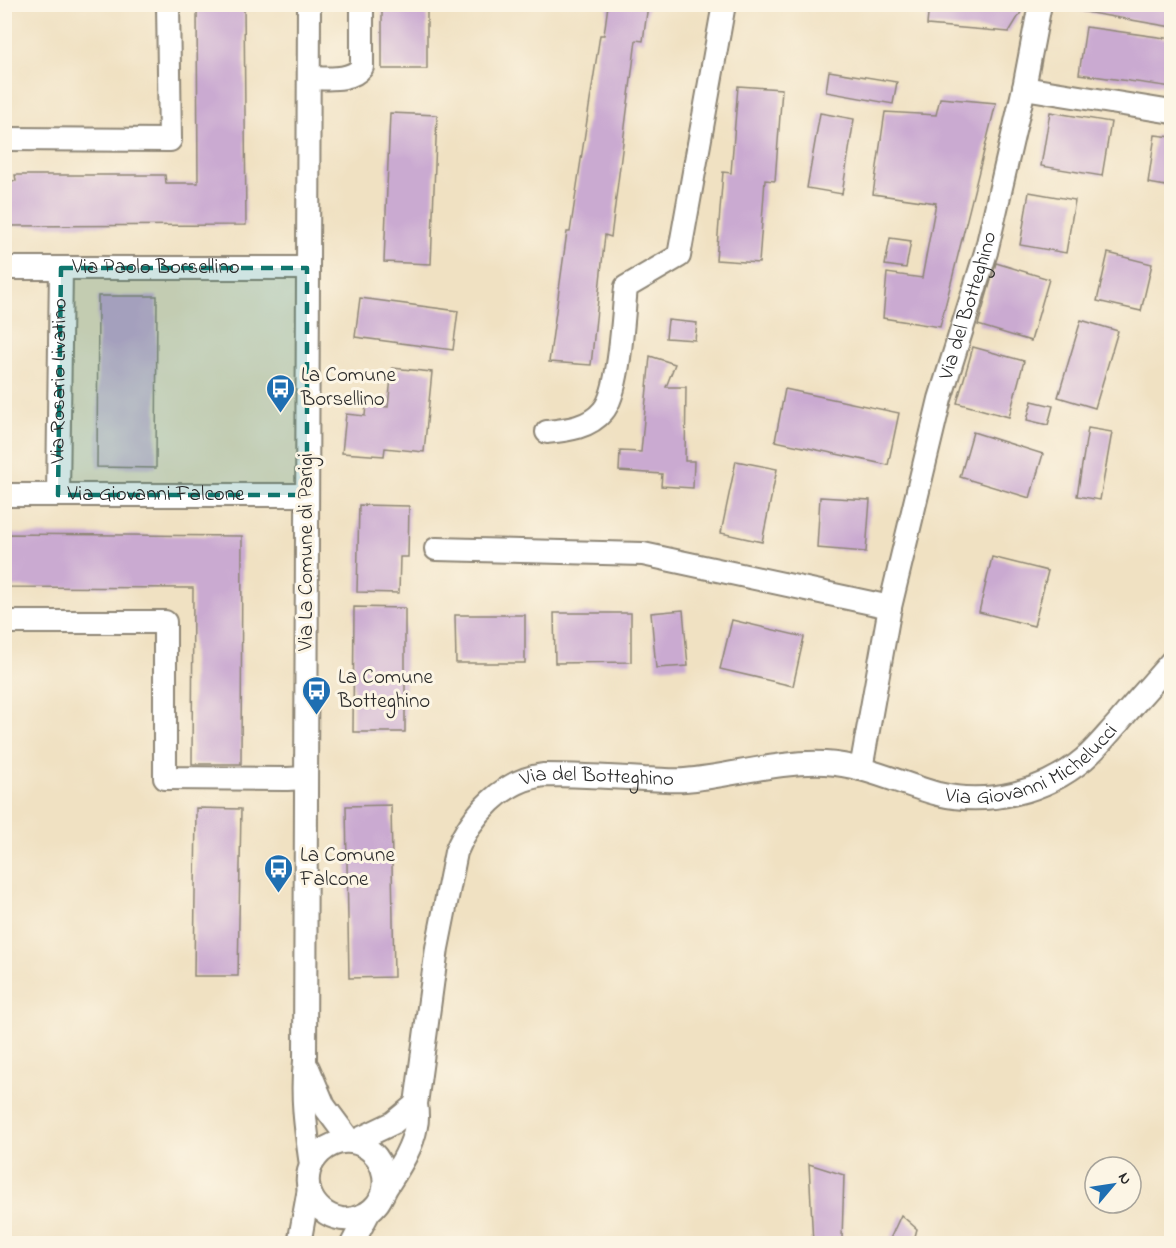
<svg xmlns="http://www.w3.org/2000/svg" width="1176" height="1248" font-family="'Indie Flower',sans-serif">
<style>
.building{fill:#caaad1}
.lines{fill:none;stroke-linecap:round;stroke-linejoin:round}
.street-casing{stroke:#8e8676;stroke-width:26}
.street{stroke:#fff;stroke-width:22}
.marked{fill:#0f766e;fill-opacity:0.2;stroke:#0f766e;stroke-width:4.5;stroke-dasharray:12 8;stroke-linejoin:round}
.labels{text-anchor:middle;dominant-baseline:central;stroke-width:6;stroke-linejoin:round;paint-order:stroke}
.street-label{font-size:21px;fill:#2b2b2b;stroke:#fcf5e5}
.poi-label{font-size:21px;fill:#2b2b2b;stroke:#fcf5e5;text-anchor:start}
</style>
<rect width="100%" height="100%" fill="#fcf5e5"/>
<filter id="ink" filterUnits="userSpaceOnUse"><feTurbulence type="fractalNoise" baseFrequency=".0167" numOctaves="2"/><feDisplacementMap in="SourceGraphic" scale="12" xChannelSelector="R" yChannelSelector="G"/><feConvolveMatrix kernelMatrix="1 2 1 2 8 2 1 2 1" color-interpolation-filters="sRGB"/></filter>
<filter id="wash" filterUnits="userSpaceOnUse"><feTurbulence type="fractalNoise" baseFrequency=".008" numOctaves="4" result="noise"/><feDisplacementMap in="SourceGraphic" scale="24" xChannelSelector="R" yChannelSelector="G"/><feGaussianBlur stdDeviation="1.35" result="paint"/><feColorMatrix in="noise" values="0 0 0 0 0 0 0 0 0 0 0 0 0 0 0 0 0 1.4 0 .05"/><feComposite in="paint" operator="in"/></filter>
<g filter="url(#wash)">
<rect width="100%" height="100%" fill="#f0e1c2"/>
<g id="blocks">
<!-- building -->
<g class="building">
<polygon points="197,4 244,4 246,225 4,226 4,180 16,181 15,175 165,175 166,183 198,183"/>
<rect x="382" y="4" width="45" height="65"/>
<polygon points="929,4 1023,4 1023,9 1009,32 927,25"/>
<polygon points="1057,4 1172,4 1172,27 1056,7"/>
<polygon points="608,5 648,5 643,41 636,40 611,237 605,235 591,365 549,362 567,232 570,232 600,35 604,35"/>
<polygon points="1086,27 1172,39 1172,87 1079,74"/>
<polygon points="829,71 897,82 893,104 826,92"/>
<polygon points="738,86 782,89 775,181 765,180 759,263 716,260 723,172 731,173"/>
<polygon points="940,98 996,103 940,327 883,318 887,273 922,278 936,203 873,194 885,112 936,115"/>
<polygon points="1050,112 1111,122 1102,176 1041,166"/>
<polygon points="390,113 437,115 431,264 384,262"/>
<polygon points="820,113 854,119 842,194 807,188"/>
<polygon points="1155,135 1172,137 1172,187 1148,183"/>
<polygon points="1029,192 1075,200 1066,253 1020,245"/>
<polygon points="890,238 911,241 906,268 885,265"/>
<polygon points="1108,253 1152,264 1141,311 1097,301"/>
<polygon points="996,263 1049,279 1031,341 978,325"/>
<polygon points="4,291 9,291 7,465 4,465"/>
<polygon points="98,296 157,296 156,468 97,467"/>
<polygon points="360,298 458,311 453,350 355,337"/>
<polygon points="668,320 697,323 695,340 666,338"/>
<polygon points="1081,320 1118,331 1095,408 1058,397"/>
<polygon points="973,347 1024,361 1009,417 957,403"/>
<polygon points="650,356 675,364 666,387 686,387 685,461 694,461 693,488 661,486 662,474 619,471 620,451 641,452"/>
<polygon points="392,368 432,372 424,452 385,448 384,456 342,453 346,414 365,416 366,405 388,407"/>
<polygon points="785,389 899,413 888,465 775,441"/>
<polygon points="1032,401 1053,406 1048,425 1027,420"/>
<polygon points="1088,428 1112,432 1100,500 1077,496"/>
<polygon points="973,432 1043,454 1030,498 960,477"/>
<polygon points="736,461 777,469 762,542 721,533"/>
<polygon points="820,497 870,500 866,552 817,548"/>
<polygon points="359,505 409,506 408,557 400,557 399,593 357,592"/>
<polygon points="4,534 242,536 241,764 192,764 193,588 4,587"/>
<polygon points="992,557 1048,571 1034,626 979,612"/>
<polygon points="354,607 405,608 405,732 353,732"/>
<polygon points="683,610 688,666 656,668 651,613"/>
<polygon points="554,613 631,613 631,662 555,663"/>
<polygon points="455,615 525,615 525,663 456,663"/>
<polygon points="732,620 804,637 793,686 720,669"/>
<polygon points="391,805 394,977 349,978 346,806"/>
<polygon points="196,808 241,809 238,976 194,976"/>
<polygon points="809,1164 844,1175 842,1239 889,1241 901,1215 917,1229 913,1244 813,1244"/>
</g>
</g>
</g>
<g filter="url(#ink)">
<use href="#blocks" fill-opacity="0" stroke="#8e8676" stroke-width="1.5"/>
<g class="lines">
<defs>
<g id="street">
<path d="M 309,4 L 305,1061 C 301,1096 306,1130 311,1165"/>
<path d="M 309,78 C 326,78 351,82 362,67 L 362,4"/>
<polyline points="1024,88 1172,112"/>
<polyline points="4,139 170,140 168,4"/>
<path id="s1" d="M 4,268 L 307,268"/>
<path d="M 547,432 C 567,430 589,428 603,411 C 620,392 623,315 626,287 L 679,256 L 724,4"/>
<path id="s2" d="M 4,495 L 307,495"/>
<path id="s3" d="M 58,495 L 61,268"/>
<polyline points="436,549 643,554 890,607"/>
<polyline points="4,622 165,622 165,778 287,779 305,778"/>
<path id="s4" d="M 861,769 L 890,607 L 940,399 L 986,252 L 1024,88 L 1040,4"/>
<polyline points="308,1068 324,1106 350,1141"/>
<polyline points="353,1142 393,1123 416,1104"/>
<path id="s5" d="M 383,1194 C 393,1156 353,1125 321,1152 C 316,1157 311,1163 309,1171 C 301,1202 334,1230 363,1215 C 368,1213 373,1209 377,1204 C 381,1199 383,1193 386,1188 C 398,1169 412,1149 416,1126 C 418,1119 417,1111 416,1104 L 437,948 L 456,852 C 471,815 503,780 544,775 C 578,775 611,777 644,779 C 658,779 672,781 685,780 C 732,776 777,761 825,763 C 864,765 901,784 938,794 C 988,806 1045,792 1084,759 C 1096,749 1107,735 1118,723 C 1135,702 1154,682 1172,661"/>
<polyline points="299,1244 309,1189"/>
<polyline points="352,1244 369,1212"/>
</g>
</defs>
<!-- street casing -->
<use href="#street" class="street-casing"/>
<!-- street -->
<use href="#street" class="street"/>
</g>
</g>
<!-- marked area -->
<path class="marked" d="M 61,268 L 307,268 L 307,495 L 58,495 Z"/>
<!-- icons -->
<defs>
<symbol id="bus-pin" viewBox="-11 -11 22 30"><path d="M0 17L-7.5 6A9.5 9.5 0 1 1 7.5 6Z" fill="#1f6fb2" stroke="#fcf5e5"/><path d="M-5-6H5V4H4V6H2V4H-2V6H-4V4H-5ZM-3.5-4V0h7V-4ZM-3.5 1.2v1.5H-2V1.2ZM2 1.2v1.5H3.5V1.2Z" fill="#fff"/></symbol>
</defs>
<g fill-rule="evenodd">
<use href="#bus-pin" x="264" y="372" width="33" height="45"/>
<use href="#bus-pin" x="300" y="674" width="33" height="45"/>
<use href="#bus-pin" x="262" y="852" width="33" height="45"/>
</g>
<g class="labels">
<!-- street labels -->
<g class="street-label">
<text stroke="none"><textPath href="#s1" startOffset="152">Via Paolo Borsellino</textPath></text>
<text stroke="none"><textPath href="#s4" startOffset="476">Via del Botteghino</textPath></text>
<text stroke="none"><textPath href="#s3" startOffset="114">Via Rosario Livatino</textPath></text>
<text stroke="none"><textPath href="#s2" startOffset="152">Via Giovanni Falcone</textPath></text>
<text transform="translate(307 552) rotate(-90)">Via La Comune di Parigi</text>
<text stroke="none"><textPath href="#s5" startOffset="1220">Via Giovanni Michelucci</textPath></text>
<text stroke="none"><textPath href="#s5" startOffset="770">Via del Botteghino</textPath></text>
</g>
<!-- poi labels -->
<g class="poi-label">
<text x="301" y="376">La Comune<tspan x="301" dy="24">Borsellino</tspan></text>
<text x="338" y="678">La Comune<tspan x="338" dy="24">Botteghino</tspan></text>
<text x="300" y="856">La Comune<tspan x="300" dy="24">Falcone</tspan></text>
</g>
</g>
<!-- margin -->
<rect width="1176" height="1248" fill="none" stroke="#fcf5e5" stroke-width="24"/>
<!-- north arrow -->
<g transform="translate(1113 1185) rotate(61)"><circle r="28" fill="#fcf5e5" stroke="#a8a49b" stroke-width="1.5"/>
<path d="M0-4.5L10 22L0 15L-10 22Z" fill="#1f6fb2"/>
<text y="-9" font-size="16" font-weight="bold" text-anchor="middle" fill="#2b2b2b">N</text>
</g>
</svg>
